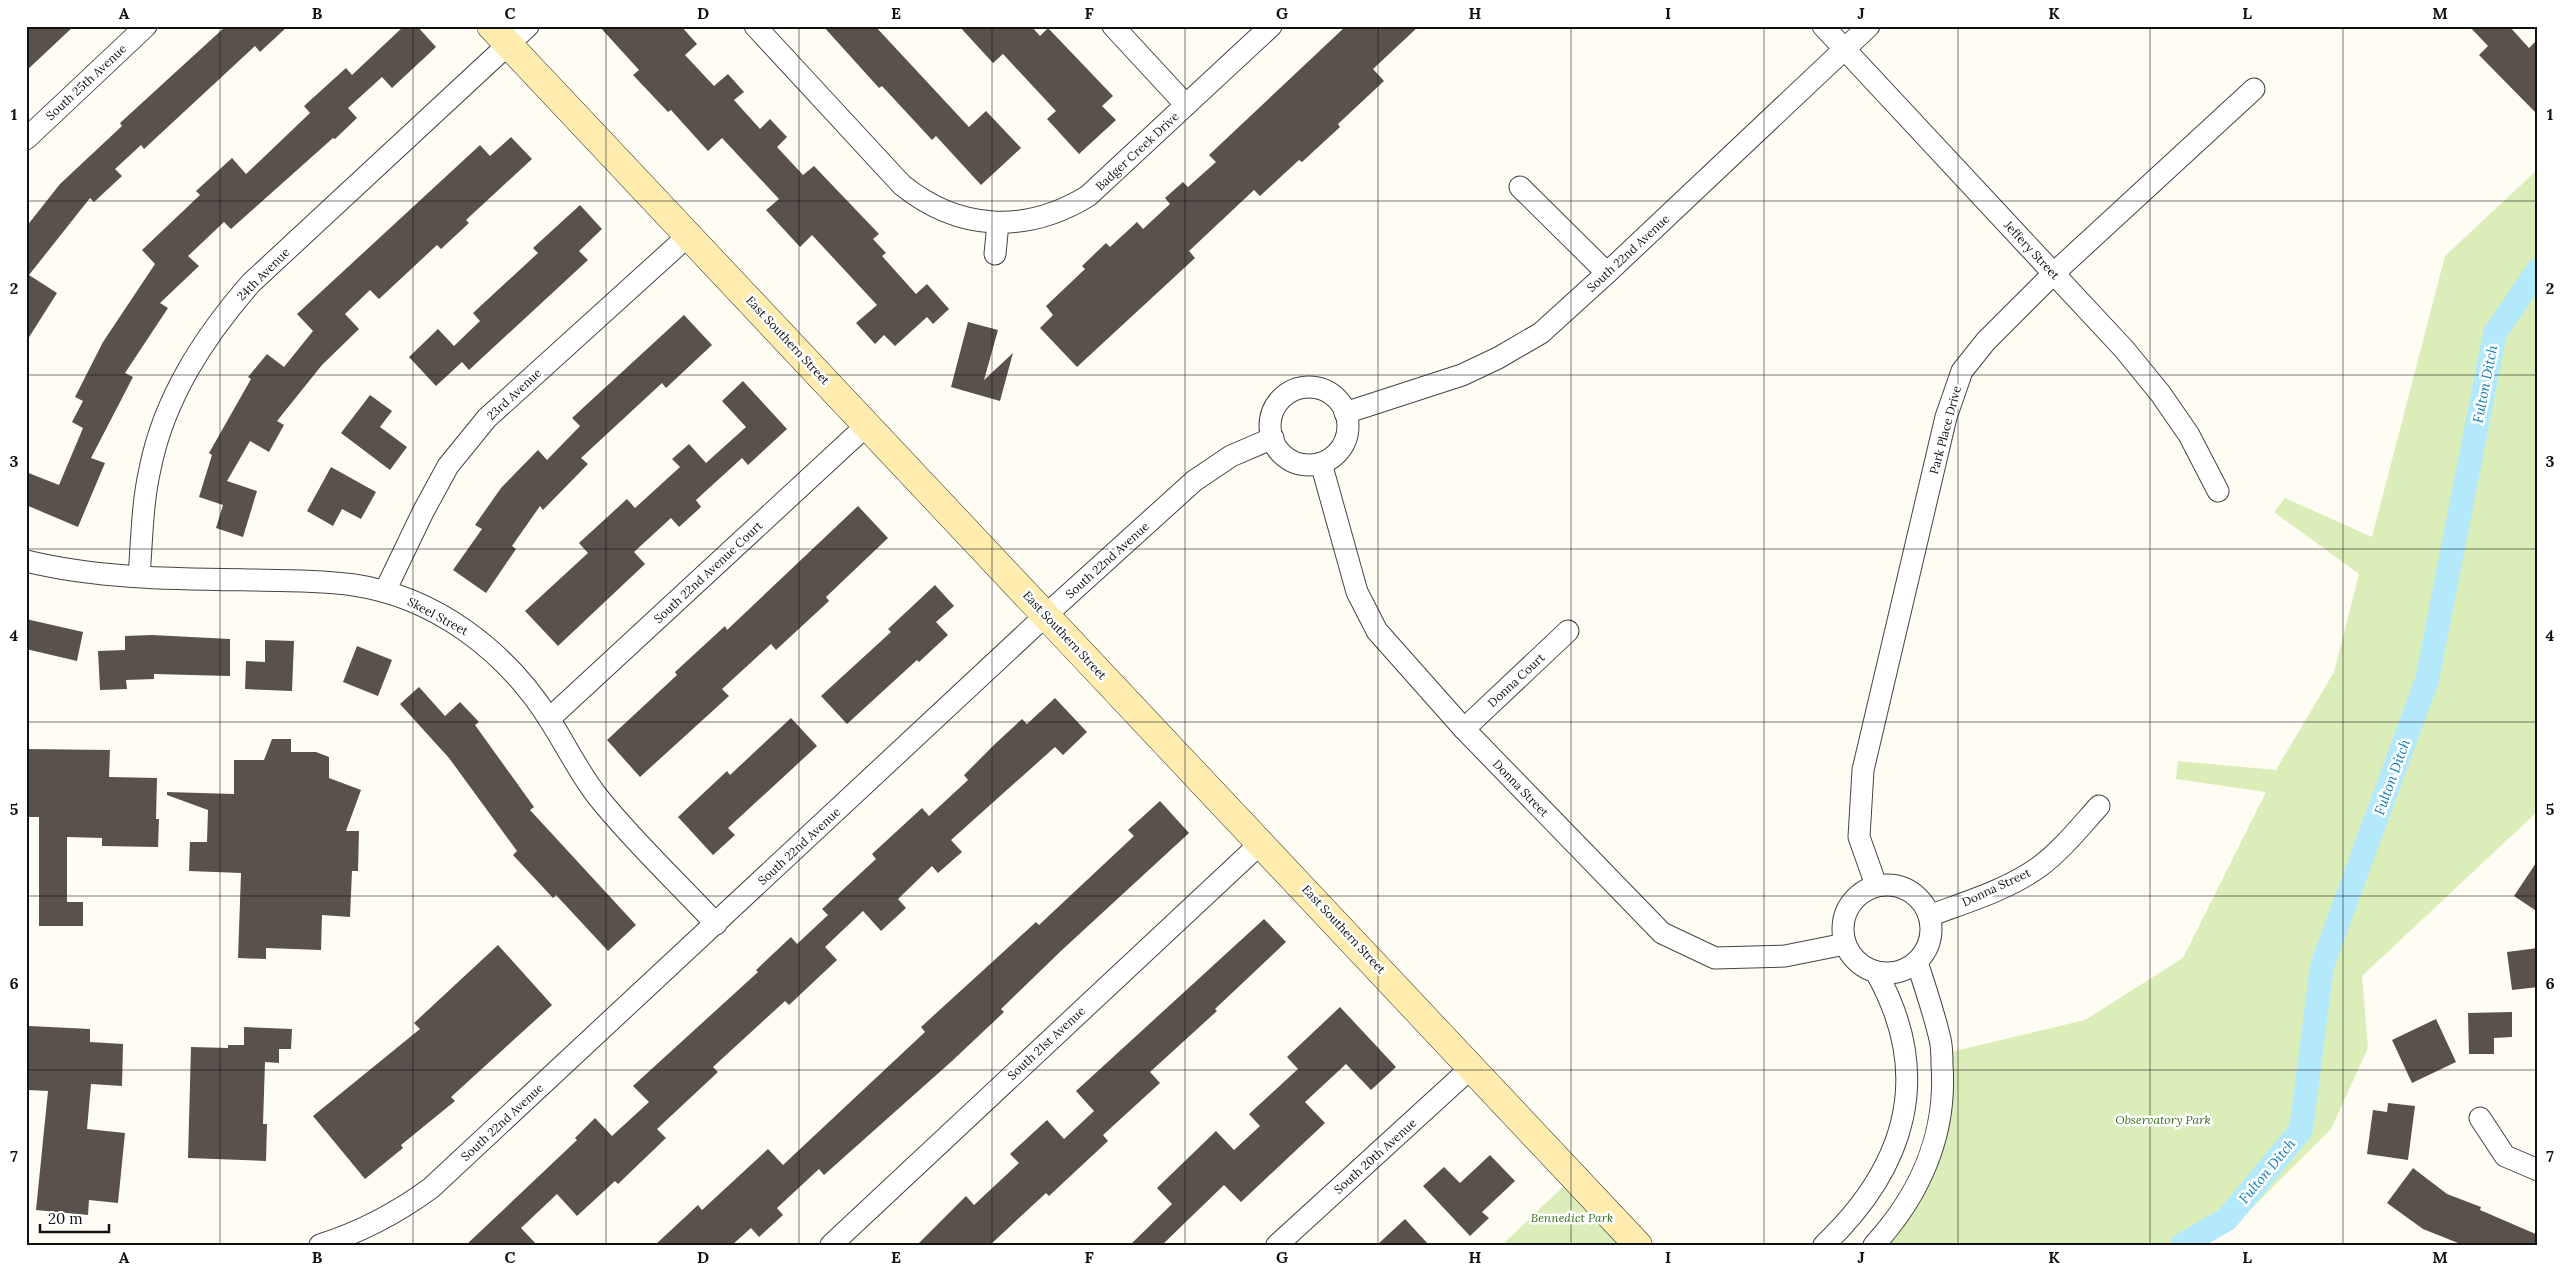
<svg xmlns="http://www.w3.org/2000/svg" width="2564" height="1271" font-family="Lora,serif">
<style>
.green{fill:#dbeeb9}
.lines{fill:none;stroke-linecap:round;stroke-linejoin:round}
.canal{stroke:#b4e9fb;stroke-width:24}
.building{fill:#5a504c}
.street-casing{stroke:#444;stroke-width:23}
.secondary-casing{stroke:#333;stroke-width:29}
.street{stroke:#fff;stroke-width:21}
.secondary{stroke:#ffecaf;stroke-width:28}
.grid{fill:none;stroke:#111;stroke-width:1;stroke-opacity:0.55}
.labels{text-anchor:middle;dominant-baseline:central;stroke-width:5;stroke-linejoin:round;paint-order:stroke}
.street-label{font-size:12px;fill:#111;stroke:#fff}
.park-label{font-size:12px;font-style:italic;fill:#366f1a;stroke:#fff}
.water-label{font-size:14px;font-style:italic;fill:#0e7cae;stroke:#fff}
.neatline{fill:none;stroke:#111;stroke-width:2}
.grid-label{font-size:16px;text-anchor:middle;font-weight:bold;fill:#111}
</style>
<rect width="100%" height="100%" fill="#fffcf4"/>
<!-- green -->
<g class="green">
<polygon points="2538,169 2538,811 2362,976 2368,1048 2331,1129 2241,1219 2201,1245 1874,1245 1926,1167 1942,1054 2085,1020 2183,958 2266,792 2176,779 2178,761 2276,770 2334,672 2359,574 2274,512 2285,498 2372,537 2445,256"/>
<polygon points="1574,1176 1638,1245 1502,1245"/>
</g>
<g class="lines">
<!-- canal -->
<polyline class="canal" points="2182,1245 2227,1219 2301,1130 2322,966 2427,680 2495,333 2538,270"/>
</g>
<!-- building -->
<g class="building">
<polygon points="26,26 74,26 26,71"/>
<polygon points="226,26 288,26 260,52 255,46 144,149 141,145 115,169 122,176 94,202 90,198 29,275 57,293 26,342 26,227 60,184 122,126 120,123"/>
<polygon points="404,26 417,26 436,47 392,88 382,77 348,108 357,118 335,139 333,138 231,229 224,222 188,256 199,266 160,303 168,308 125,373 133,377 91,458 105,463 78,527 26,505 26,472 59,485 83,428 72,422 83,401 75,397 103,342 155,264 142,250 200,195 196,191 232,158 246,174 310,113 304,106 346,68 352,75"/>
<polygon points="599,26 681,26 697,44 685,55 714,86 728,74 744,92 734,100 760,129 770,119 787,137 777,147 803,175 814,166 879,234 873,239 886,253 882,256 916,294 927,284 949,309 933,324 927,317 895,346 884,335 875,344 856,323 877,305 812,235 800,247 766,210 779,199 722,138 708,151 671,110 668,112 633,75 639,70"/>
<polygon points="823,26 875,26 969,127 986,111 1021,148 981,185 936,136 932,140 882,86 879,88"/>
<polygon points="959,26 1031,26 1040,36 1048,28 1113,96 1102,106 1116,120 1079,154 1047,119 1056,111 1003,54 993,63"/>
<polygon points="1346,26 1419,26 1373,69 1384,81 1338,124 1340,127 1302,162 1299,160 1260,196 1254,190 1189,251 1195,258 1077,367 1040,328 1053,315 1046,306 1085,269 1082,266 1106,243 1110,247 1137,222 1143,229 1170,204 1165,198 1183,182 1188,187 1216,162 1209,155"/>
<polygon points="2469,26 2509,26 2529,48 2538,39 2538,115 2479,55 2488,46"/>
<polygon points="511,137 532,159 466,220 469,223 441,249 437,245 379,299 370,290 345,314 359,329 322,365 277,421 284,425 269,452 250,441 227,481 257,491 243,537 216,528 223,505 199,497 212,455 209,453 251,379 248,377 267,354 284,367 313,331 297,314 480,145 490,156"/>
<polygon points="580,205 602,229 579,251 588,260 469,370 462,362 436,386 409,357 438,329 454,346 480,321 473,313 538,253 533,248"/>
<polygon points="684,315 712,345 666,388 662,383 581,458 588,464 543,510 540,506 512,546 516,549 486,593 453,570 482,529 475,525 501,488 538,450 547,460 580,426 572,418"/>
<polygon points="968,322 998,330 984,380 1013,353 1000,401 951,387"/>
<polygon points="743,381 787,429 748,465 742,458 696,500 701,507 679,527 671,518 634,552 645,564 558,646 525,611 588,553 579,543 627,499 635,508 680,467 672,459 689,444 706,463 746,427 722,401"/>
<polygon points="370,395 392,411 380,427 407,447 390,470 341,433"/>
<polygon points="331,467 376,492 361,519 342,509 333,526 307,511"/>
<polygon points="858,506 888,538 826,597 829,601 776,650 771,644 722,689 729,696 640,777 607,740 677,675 675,672 725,626 727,630"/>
<polygon points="935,585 954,606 936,622 948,635 919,662 917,660 847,724 821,696 891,632 888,629"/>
<polygon points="26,619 83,632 77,661 26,649"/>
<polygon points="152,635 230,639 230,676 154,674 154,679 126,680 127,689 100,690 98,651 125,650 125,636"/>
<polygon points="265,640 294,641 292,691 245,689 246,661 265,662"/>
<polygon points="357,646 392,660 378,696 343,682"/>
<polygon points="419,687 445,716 460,702 479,722 475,725 534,807 530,810 636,925 608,951 556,895 553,898 513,855 517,851 449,758 400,704"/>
<polygon points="1055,698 1087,732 1063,755 1055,747 951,840 962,852 938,873 932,866 898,899 906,908 881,931 863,911 825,947 837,960 789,1005 785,1001 713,1067 718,1072 657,1129 666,1138 618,1184 615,1181 577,1216 557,1194 521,1228 537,1245 466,1245 577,1140 575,1138 595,1118 612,1136 649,1102 633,1086 758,972 756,970 791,937 797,944 828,915 822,909 876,859 872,854 922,808 929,816 968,780 964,775 996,743 1022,719 1027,724"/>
<polygon points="791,718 817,746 728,828 735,835 713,855 678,817 727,771 730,775"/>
<polygon points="272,739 291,739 291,752 316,752 329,757 329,778 361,790 346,831 359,831 358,871 352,871 350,917 322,915 321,950 266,948 266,959 238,958 241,873 189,871 190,842 207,842 208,810 167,795 167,792 234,794 234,760 264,760"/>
<polygon points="26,749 110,750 109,777 157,778 156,819 159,819 158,847 102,846 102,838 67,837 67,902 83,902 83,926 39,926 39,817 26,817"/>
<polygon points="1160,801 1189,833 1062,950 1001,1009 1004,1012 952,1061 824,1175 819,1169 777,1208 783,1215 759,1237 751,1228 732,1245 655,1245 698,1205 702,1210 768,1149 783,1165 925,1032 921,1027 1036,922 1039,925 1134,836 1128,830"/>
<polygon points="2538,860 2538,912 2514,896"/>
<polygon points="1264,919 1286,942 1215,1009 1217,1011 1150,1072 1160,1083 1103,1135 1108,1141 1049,1196 1046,1193 990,1245 917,1245 966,1196 974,1205 1019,1163 1010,1154 1047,1120 1064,1139 1094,1111 1076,1091"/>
<polygon points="498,945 552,1005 451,1097 455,1101 401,1145 403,1148 365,1179 313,1116 420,1029 414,1023"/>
<polygon points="2538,948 2538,987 2512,990 2507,952"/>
<polygon points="1340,1007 1396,1067 1371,1090 1346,1064 1305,1102 1325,1123 1241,1202 1224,1185 1162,1245 1130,1245 1172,1204 1157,1188 1216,1131 1234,1150 1260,1126 1249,1114 1298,1069 1287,1057"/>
<polygon points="2512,1012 2512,1037 2494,1038 2494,1054 2469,1054 2468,1013"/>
<polygon points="2436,1019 2456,1062 2412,1083 2392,1040"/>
<polygon points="29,1026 90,1029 90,1042 123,1044 122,1086 91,1084 87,1129 125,1133 118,1203 89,1200 88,1215 36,1210 48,1091 27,1090"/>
<polygon points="244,1027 292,1029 291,1049 279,1049 279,1063 265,1062 263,1124 267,1124 266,1161 188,1158 191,1047 228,1048 228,1045 244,1045"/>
<polygon points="2388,1103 2415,1106 2408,1160 2367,1154 2373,1110 2387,1112"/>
<polygon points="1490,1155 1515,1181 1482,1212 1489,1218 1470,1236 1423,1186 1444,1167 1460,1183"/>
<polygon points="2413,1168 2447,1194 2481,1207 2480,1210 2538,1235 2538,1245 2463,1245 2423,1229 2387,1203"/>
<polygon points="1405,1219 1429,1245 1377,1245"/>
</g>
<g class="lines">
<defs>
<g id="street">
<path d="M 755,26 L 902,185 C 959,231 1026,234 1088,196 L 1271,26"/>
<polyline points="1113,26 1186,105"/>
<polyline points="1823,26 2124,349 2160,393 2189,435 2218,491"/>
<polyline points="26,139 146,26"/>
<polyline points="1520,187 1607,273"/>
<polyline points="995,254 998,223"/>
<circle cx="1309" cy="426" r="39"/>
<polyline points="1345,413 1462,375 1498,358 1541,333 1607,273 1869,26"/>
<polyline points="1321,463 1357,592 1377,631 1464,729 1662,933 1715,958 1785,956 1845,944"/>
<path d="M 26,561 C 100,579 177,579 253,580 C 286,581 320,580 354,585 C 435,597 505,650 549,719 C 566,745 579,773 598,797 C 633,841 678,883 716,924"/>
<path d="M 139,576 C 142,540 142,504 150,469 C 164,398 204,337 251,283 L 528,26"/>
<polyline points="385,591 423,512 448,466 487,418 689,235"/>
<polyline points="549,719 867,425"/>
<polyline points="1464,729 1568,631"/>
<circle cx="1887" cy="929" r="44"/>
<polyline points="1876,885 1859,837 1863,770 1946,417 1962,371 1986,341 2053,274 2254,89"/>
<path d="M 1929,916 C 1966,902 2007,890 2039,867 C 2062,850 2080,827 2099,806"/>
<polyline points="2480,1118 2505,1156 2538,1170"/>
<path d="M 320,1245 C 361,1232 397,1213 431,1188 L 1046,615 L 1194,481 L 1231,456 L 1273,438"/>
<polyline points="831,1245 1262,842"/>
<polyline points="1277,1245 1473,1066"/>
<path d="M 1824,1245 C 1906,1167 1934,1075 1876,972"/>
<path d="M 1874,1245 C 1920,1195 1947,1134 1942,1065 C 1942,1057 1942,1047 1940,1039 C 1934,1013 1925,987 1917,962"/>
</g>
<polyline id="secondary" points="491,26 1638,1245"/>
</defs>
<!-- street casing -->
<use href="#street" class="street-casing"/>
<!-- secondary casing -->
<use href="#secondary" class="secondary-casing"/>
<!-- street -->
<use href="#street" class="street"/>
<!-- secondary -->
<use href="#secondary" class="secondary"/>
</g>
<!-- grid -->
<path class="grid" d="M 220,26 L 220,1245M 413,26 L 413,1245M 606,26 L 606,1245M 799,26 L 799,1245M 992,26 L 992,1245M 1185,26 L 1185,1245M 1378,26 L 1378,1245M 1571,26 L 1571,1245M 1764,26 L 1764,1245M 1958,26 L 1958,1245M 2150,26 L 2150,1245M 2343,26 L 2343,1245M 26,201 L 2538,201M 26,375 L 2538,375M 26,549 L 2538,549M 26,722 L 2538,722M 26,896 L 2538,896M 26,1070 L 2538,1070"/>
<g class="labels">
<!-- street labels -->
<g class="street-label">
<text transform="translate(86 82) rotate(-43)">South 25th Avenue</text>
<text transform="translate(1137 151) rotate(-43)">Badger Creek Drive</text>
<text transform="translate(2032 250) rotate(47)">Jeffery Street</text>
<text transform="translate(1628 253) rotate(-43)">South 22nd Avenue</text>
<text transform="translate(263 274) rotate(-45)">24th Avenue</text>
<text transform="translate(788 340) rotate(47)">East Southern Street</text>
<text transform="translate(514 394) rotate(-43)">23rd Avenue</text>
<text transform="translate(1945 430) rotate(-75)">Park Place Drive</text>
<text transform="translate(1107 560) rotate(-42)">South 22nd Avenue</text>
<text transform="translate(708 572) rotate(-43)">South 22nd Avenue Court</text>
<text transform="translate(438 616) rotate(28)">Skeel Street</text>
<text transform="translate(1065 635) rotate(47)">East Southern Street</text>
<text transform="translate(1516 680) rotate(-43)">Donna Court</text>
<text transform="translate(1521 788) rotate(46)">Donna Street</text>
<text transform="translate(799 846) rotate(-43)">South 22nd Avenue</text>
<text transform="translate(1996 887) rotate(-25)">Donna Street</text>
<text transform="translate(1344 929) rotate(47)">East Southern Street</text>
<text transform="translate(1046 1043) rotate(-43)">South 21st Avenue</text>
<text transform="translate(502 1122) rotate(-43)">South 22nd Avenue</text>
<text transform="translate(1375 1156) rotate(-42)">South 20th Avenue</text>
</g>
<!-- park labels -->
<g class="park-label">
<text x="2163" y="1119">Observatory Park</text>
<text x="1572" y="1217">Bennedict Park</text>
</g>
<!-- water labels -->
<g class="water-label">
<text transform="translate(2485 384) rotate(-79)">Fulton Ditch</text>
<text transform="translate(2392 777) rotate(-70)">Fulton Ditch</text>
<text transform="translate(2267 1171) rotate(-50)">Fulton Ditch</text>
</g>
</g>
<!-- border -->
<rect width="2564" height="1271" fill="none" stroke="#ffffff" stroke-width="55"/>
<!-- scale -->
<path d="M40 1224v8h69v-8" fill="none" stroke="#111111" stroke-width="2.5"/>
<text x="48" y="1224" font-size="15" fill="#111111" stroke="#ffffff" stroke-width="4" paint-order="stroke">20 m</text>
<rect x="28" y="28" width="2508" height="1216" class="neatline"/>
<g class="grid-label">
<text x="124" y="19">A</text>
<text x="317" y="19">B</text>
<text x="510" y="19">C</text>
<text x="703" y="19">D</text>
<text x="896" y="19">E</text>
<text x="1089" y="19">F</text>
<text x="1282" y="19">G</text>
<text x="1475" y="19">H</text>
<text x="1668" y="19">I</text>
<text x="1861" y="19">J</text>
<text x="2054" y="19">K</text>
<text x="2247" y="19">L</text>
<text x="2440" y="19">M</text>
<text x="14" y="120">1</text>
<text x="2550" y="120">1</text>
<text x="14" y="294">2</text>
<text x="2550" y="294">2</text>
<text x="14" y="467">3</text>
<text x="2550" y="467">3</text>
<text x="14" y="641">4</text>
<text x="2550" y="641">4</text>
<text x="14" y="815">5</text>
<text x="2550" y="815">5</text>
<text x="14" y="989">6</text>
<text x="2550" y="989">6</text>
<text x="14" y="1162">7</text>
<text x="2550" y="1162">7</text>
<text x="124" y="1263">A</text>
<text x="317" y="1263">B</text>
<text x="510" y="1263">C</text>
<text x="703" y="1263">D</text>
<text x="896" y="1263">E</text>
<text x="1089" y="1263">F</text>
<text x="1282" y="1263">G</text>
<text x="1475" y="1263">H</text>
<text x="1668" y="1263">I</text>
<text x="1861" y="1263">J</text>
<text x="2054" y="1263">K</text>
<text x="2247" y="1263">L</text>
<text x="2440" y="1263">M</text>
</g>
</svg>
